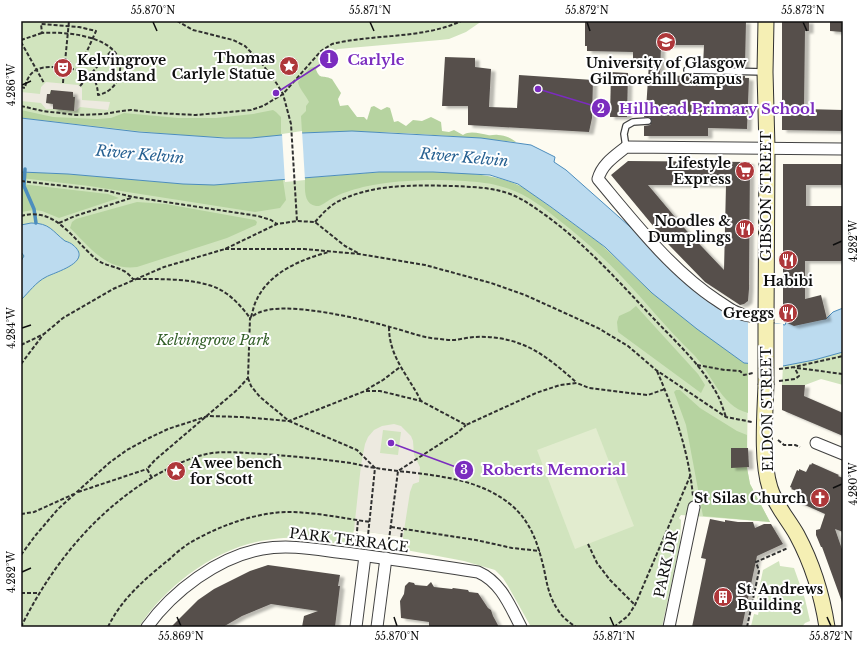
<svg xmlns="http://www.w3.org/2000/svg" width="864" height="648" font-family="'Libre Baskerville',serif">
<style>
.green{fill:#d1e4be}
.forest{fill:#b6d3a0}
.pitch{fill:#e2eccf}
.plaza{fill:#edeae0;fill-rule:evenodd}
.water{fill:#bcdbef;stroke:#4c8dbd}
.pier{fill:#fdfbf1}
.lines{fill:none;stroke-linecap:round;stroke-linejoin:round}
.stream{stroke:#4c8dbd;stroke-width:3.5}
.building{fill:#56504c;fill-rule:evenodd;filter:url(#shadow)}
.lane-casing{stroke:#414141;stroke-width:8}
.street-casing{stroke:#414141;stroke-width:13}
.secondary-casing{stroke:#303030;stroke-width:17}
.path{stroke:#303030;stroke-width:2;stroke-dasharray:4 2;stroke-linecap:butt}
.lane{stroke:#fff;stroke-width:5.5}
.street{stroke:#fff;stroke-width:11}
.secondary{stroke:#f5efb4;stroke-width:15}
.secondary-bridge-casing{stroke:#303030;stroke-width:17;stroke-linecap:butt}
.secondary-bridge{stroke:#f5efb4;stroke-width:15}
.ticks{fill:none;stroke:#0e0e0e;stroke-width:1.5}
.labels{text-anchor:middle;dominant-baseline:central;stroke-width:4;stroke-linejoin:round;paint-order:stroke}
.poi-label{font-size:14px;font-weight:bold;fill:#0e0e0e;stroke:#fff;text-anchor:end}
.street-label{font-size:14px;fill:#0e0e0e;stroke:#fff}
.park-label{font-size:14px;font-style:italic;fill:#315e26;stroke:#fff}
.water-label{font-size:15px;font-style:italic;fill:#266091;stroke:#fff}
.leader{fill:none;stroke:#7b2cbf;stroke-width:1.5}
.callout-dot{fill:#7b2cbf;stroke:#fff;stroke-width:1.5}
.mark-label{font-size:12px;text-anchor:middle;font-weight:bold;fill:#fff}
.callout-label{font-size:15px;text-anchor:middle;font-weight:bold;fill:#7b2cbf;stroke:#fff;stroke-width:4;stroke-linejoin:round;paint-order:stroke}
.neatline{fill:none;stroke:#0e0e0e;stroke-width:1.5}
.ticks-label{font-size:10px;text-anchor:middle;fill:#0e0e0e}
</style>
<defs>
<filter id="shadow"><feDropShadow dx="4.5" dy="2.5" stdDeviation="1" flood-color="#0004"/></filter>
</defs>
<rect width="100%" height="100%" fill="#fdfbf1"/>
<!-- green -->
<g class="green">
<path d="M 21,21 L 482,21 L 466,32 L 449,39 L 440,40 L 338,49 L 330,52 L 311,76 L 315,177 L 472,174 L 534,194 L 583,231 L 652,293 L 691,324 L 748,363 L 747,468 L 750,484 L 770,522 L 681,515 L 679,518 L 681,520 L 680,543 L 662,627 L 531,627 L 508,586 L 503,578 L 495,570 L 464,561 L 406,550 L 403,546 L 403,537 L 354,530 C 353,535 352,540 346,542 C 336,546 307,539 295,538 C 285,537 276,539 267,540 C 217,547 166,585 139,627 L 21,627 Z"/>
<polygon points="843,352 843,385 821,379 805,385 782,385 783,366 814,360"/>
<polygon points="779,561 780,566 794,568 805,599 810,621 805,623 802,627 759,627 751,626 754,614 758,615 761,600 757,599 763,570"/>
</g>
<!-- forest -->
<g class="forest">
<path d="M 313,67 L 315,67 C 320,81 321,74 332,79 L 341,93 L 338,99 L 340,106 L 348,105 L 357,117 L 364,117 L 367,120 L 371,107 L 374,106 L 381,110 L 387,107 L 390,108 L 394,122 L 398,121 L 406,126 L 413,120 L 422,121 L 431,117 L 441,122 L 442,131 L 449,132 L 454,130 L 463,135 C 470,130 481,134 488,135 C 491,136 495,134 498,135 C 503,135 512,138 516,142 C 444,135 373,129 302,133 L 301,116 L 306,111 L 306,106 L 309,102 C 306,95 299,89 298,82 C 300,79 308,71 309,68 Z"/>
<path d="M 21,110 L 53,117 L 97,119 L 111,118 L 124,113 L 178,118 L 216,118 L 253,114 L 273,110 L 276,112 L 281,117 L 281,136 C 194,142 108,126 21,118 Z"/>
<polygon points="21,172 68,174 183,184 235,184 283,180 286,200 280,208 255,212 89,186 21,178"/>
<path d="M 379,172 C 422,172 486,167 524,188 L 601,244 L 652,293 L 691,324 L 737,358 L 744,363 L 748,363 L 748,413 C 720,406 711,371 692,353 C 667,329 646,302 622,277 C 603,257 582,238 560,221 C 543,207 525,193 503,187 C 491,183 478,182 465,181 C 431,179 396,180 363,187 C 352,190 341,193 331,199 C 327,201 321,207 316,206 C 303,204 305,188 305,178 Z"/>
<polygon points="21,184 108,194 119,198 59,218 42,211 34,210 21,212"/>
<path d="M 137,202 L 166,204 L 255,220 L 257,222 L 256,225 L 227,238 L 137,267 C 106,271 90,247 70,228 L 72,222 L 76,219 Z"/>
<polygon points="636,306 698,374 705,385 701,393 618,332 617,322 619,316 630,311"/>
<polygon points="676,390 680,390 700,408 737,431 747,435 747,468 750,484 770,522 703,516 686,425 674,392"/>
</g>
<!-- pitch -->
<polygon class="pitch" points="596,428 634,526 575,549 537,450"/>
<!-- plaza -->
<g class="plaza">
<polygon points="46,82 78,85 82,88 82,100 110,102 108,110 80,107 76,111 74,111 75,97 51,90 46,103 53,104 53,109 46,109 41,103 21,101 21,92 40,94 41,87"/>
<path d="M 394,424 L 401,426 L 411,436 L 413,441 L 414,455 L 420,467 L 419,482 L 413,484 L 410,492 L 403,537 L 354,530 L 361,465 L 365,444 L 368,437 L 374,430 L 382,426 ZM 383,430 L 401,432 L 398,455 L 380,453 Z"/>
</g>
<!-- water -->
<g class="water">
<polygon points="21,118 139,132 225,138 251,138 302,133 352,131 481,138 531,145 555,157 554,162 566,170 628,225 701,296 766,322 785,325 786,322 826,319 833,312 843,308 843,352 814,360 783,366 744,363 697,329 652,293 605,247 551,207 518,184 490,175 433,172 379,172 214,185 183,184 68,174 21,172"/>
<path d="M 31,223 C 50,223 52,231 65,241 C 68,242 71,243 73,245 C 94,262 55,272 46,277 C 36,282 29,292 21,300 L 21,261 L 24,256 L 21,252 L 21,225 Z"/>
</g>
<!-- pier -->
<g class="pier">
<polygon points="302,131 305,180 285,182 282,134"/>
<polygon points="748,321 783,324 783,368 748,365"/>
</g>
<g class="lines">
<!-- stream -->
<polyline class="stream" points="25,169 24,186 34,209 36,223"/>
</g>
<!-- building -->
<g class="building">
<polygon points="585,21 746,21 745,67 703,66 704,45 661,45 660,75 703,77 703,75 745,76 745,78 749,78 747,129 708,128 708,136 644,136 644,126 650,125 652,121 650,117 644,117 645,110 646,110 649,63 633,63 633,52 587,51 587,46 585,46"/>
<polygon points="782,21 809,21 809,31 805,31 804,109 843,110 843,131 782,130"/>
<polygon points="830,21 843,21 843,32 830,31"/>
<polygon points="445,57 475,58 475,67 491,69 489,107 517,108 519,75 593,80 592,118 589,132 468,125 468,106 442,106"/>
<polygon points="611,72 628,73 627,117 610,117"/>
<polygon points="51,90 73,92 73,97 75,97 74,111 53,109 53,104 46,103 47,94 50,94"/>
<path d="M 628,161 L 750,162 L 749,289 L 748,301 L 744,304 L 740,305 L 705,282 L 669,245 L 611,175 ZM 648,185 L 726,185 L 724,270 L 686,230 Z"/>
<polygon points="783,164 843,164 843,185 806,185 806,206 843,206 843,261 805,261 805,299 821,295 827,319 794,326 783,321"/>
<polygon points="782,385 805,385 804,396 843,413 843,436 782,410"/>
<polygon points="731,448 748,448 749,467 731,468"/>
<polygon points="812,463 839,475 838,476 843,478 843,532 835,529 843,552 843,601 842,602 822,547 821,547 816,535 816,530 820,529 825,514 796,501 799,492 791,489 792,488 790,487 797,470 799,471 799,469 806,472 810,464 811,465"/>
<polygon points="710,519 725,522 725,520 738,522 753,522 755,528 764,524 771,524 783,544 757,556 742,627 692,627 706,559 701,558"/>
<polygon points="268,565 340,575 338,586 340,586 335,627 302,627 304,616 318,611 271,604 242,616 223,627 171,627 198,600 214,589 250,571"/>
<polygon points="409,582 414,583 415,585 427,586 431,582 434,587 452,589 453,588 468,590 469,592 478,593 488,608 491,610 493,616 499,627 429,627 429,622 401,618 400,601 404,594 405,586"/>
</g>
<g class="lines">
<defs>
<g id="lane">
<polyline points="687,70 765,72"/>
<polyline points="626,147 624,134 626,126 633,122 648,121"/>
</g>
<g id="street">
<path d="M 766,317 C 757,317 747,317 739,313 C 731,311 725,305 718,301 C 672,271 633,221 598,179 C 602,164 615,156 626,147 L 843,149"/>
<polyline points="816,443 843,454"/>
<path d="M 147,627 C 173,591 218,557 262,549 C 290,544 319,550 346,553 C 390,559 434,565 478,572 C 501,582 510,606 521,627"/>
<polyline points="356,627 365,556"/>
<polyline points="377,627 386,558"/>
<polyline points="669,627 694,507"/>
</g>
<g id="secondary">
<polyline points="766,322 767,148 765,72 766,21"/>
<path d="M 766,385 C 765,414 761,460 770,488 C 775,505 788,519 797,535 C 812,563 822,595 827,627"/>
</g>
</defs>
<!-- lane casing -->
<use href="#lane" class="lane-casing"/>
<!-- street casing -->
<use href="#street" class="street-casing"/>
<!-- secondary casing -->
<use href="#secondary" class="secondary-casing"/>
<!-- path -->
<g class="path">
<polyline points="177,21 193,30 233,40 245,46 263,65 277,84 283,94 291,124 297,221"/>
<polyline points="21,40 42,33"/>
<polyline points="21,42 44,83"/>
<polyline points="65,62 69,21"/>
<polyline points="63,83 64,68"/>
<polyline points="80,86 112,50"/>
<path d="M 21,87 L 25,88 C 29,65 46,66 64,68 C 84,70 97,72 98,95 C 107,93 114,88 118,79 C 133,37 68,31 42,33 L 41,24 L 79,27 L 96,31 L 79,69"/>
<path d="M 21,106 L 43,111 L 76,115 L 104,114 L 121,111 L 131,110 L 157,113 L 196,115 L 251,110 L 263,106 L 283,94 L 321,51 L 332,44 C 372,34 424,39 461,21"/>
<polyline points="21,181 108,191 133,197 258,216 271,220 277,224"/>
<path d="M 21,216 C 56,206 74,241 96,259 C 105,266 115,266 124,271 C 128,273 131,277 133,279 C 158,279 197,278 219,289 C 231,295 242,307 250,318"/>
<path d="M 315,222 C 323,213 331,204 343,199 C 377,184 416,185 453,186 C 472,187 491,187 510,194 C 521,198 531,205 541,212 C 584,242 619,282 655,320 C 677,343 702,366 717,394 C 721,401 723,409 726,417"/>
<polyline points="59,223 75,216 131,198"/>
<polyline points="225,249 304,249 359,254 425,265 491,283 525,295 598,328 628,346 656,370 726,417 752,422"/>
<path d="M 251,317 C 253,311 254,304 257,299 C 270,272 302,259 329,252"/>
<path d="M 389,327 C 389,357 408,375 421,401"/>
<polyline points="21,345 44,334 63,318 113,289 164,267 225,249 277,224 297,221 315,222 345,246 358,253"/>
<polyline points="21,364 43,335"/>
<polyline points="697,365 725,370 740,371 744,375 753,373"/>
<polyline points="797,368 843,374"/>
<polyline points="779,369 794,367 843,356"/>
<path d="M 657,371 C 675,413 689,452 693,497"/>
<polyline points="248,378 251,386 260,397 289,421 357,450 375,468 367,545"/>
<polyline points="779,381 795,379 799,376 794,367"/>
<polyline points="366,390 383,380 400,367"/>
<polyline points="778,440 784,445 795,445 800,447"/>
<path d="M 152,478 L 147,469 L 155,460 L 237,390 L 248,378 L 250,318 C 253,316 255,314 258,313 C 284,300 362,319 390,327 C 403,330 417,336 431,338 C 439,339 447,340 455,340 C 462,339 469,337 476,337 C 491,336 508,339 521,344 C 542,352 560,368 576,382"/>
<polyline points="78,492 147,469"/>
<polyline points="21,514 34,512 74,494"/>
<polyline points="391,527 476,540 512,548 540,551"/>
<polyline points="356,543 358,520"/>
<polyline points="588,544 597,563 610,580 635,605"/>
<polyline points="388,547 398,471 457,433 466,425"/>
<polyline points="400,549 402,530"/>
<polyline points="21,555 35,536 58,509 109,463 127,450 147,439 168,429 208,416 242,417 289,421 365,391 380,391 421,401 466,425 536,393 560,385 577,383 589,388 629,393 648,395 665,389"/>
<polyline points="21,593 40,593"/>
<path d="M 21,627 C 52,564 97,509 158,474 C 175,465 193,456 212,453 C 228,451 245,453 262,454 C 292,456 322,459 351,463 C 360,465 368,467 376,468 C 420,475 473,474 510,504 C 531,521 538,544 544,569 C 547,584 549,597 558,610 C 562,617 569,622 576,627"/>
<path d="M 108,627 C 121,599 147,577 171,558 C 176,553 182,548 188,544 C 213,529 243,517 273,513 C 300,509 341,518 370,522"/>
<polyline points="614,627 628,616 635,605 691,474"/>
<polyline points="747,627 759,571 756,562 788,548"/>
</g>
<!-- lane -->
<use href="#lane" class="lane"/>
<!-- street -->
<use href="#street" class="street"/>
<!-- secondary -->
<use href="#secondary" class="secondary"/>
<defs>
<polyline id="secondary-bridge" points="766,385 766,322"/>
</defs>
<!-- secondary-bridge casing -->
<use href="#secondary-bridge" class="secondary-bridge-casing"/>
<!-- secondary-bridge -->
<use href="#secondary-bridge" class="secondary-bridge"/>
</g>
<!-- ticks -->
<path class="ticks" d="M 153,22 L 157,31M 370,22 L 374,31M 587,22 L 590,31M 803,22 L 807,31M 22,85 L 31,81M 833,245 L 842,241M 22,328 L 31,325M 833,488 L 842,484M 22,572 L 31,568M 177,617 L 181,626M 394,617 L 397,626M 610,617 L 614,626M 827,617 L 831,626"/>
<!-- icons -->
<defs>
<symbol id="university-disc" viewBox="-11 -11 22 22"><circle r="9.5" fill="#ae373a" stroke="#fff"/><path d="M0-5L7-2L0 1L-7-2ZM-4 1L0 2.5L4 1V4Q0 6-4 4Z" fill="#fff"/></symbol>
<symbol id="sight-disc" viewBox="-11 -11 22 22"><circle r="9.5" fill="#ae373a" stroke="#fff"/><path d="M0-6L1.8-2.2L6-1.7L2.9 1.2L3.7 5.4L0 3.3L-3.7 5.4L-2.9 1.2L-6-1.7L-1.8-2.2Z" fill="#fff"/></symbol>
<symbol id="theatre-disc" viewBox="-11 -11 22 22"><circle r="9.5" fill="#ae373a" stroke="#fff"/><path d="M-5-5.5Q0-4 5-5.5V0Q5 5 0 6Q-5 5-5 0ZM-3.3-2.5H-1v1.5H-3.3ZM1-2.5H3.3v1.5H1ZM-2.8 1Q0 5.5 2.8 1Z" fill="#fff"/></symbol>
<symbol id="supermarket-disc" viewBox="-11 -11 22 22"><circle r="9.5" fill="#ae373a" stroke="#fff"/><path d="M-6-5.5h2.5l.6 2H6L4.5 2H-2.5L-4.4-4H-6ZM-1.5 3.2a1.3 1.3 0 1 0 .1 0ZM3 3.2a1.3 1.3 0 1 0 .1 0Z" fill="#fff"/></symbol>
<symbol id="restaurant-disc" viewBox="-11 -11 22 22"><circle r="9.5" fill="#ae373a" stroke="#fff"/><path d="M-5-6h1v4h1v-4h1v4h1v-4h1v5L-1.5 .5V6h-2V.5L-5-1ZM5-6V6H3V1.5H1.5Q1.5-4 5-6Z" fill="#fff"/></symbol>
<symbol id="church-disc" viewBox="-11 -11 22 22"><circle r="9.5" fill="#ae373a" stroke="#fff"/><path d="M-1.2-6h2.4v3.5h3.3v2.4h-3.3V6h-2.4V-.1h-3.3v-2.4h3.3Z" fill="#fff"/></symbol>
<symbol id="building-disc" viewBox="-11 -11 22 22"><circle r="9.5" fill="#ae373a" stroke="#fff"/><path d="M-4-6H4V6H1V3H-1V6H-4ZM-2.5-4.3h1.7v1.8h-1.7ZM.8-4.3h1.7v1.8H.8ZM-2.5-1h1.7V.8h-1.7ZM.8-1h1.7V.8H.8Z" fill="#fff"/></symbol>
</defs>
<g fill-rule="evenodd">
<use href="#university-disc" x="655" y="31" width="22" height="22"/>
<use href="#sight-disc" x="278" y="55" width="22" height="22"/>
<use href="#theatre-disc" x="52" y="57" width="22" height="22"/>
<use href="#supermarket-disc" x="734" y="160" width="22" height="22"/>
<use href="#restaurant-disc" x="734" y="218" width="22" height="22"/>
<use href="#restaurant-disc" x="777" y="249" width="22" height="22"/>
<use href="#restaurant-disc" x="777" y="302" width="22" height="22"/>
<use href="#sight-disc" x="165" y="460" width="22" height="22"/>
<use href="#church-disc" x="809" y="487" width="22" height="22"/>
<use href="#building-disc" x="712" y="586" width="22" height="22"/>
</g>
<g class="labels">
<!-- poi labels -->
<g class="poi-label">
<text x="275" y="58">Thomas<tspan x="275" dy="16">Carlyle Statue</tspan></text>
<text x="77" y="60" text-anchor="start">Kelvingrove<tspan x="77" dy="16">Bandstand</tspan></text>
<text x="666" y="63" text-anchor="middle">University of Glasgow<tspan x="666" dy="16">Gilmorehill Campus</tspan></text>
<text x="731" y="163">Lifestyle<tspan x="731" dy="16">Express</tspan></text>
<text x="731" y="221">Noodles &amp;<tspan x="731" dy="16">Dumplings</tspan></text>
<text x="788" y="281" text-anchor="middle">Habibi</text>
<text x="774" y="313">Greggs</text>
<text x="190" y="463" text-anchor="start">A wee bench<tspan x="190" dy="16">for Scott</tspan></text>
<text x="806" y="498">St Silas Church</text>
<text x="737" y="589" text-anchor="start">St. Andrews<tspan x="737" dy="16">Building</tspan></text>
</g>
<!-- street labels -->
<g class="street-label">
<text transform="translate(766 196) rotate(-90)">GIBSON STREET</text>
<text transform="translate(767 409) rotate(-91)">ELDON STREET</text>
<text transform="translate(349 540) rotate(7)">PARK TERRACE</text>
<text transform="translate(666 564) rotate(-78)">PARK DR</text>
</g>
<!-- park labels -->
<g class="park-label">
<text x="213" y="340">Kelvingrove Park</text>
</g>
<!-- water labels -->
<g class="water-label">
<text transform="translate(140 154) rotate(5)">River Kelvin</text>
<text transform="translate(464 157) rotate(5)">River Kelvin</text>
</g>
</g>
<!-- callouts -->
<path class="leader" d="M276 93L329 59M538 89L601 108M391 443L464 470"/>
<g class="callout-dot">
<circle cx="276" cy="93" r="4"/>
<circle cx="538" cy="89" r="4"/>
<circle cx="391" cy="443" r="4"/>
<circle cx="329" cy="59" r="10"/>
<circle cx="601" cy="108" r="10"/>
<circle cx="464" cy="470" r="10"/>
</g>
<g class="mark-label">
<text x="329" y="63">1</text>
<text x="601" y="113">2</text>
<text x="464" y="474">3</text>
</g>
<g class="callout-label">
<text x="376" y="65">Carlyle</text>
<text x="717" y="114">Hillhead Primary School</text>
<text x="554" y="475">Roberts Memorial</text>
</g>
<!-- border -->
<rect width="864" height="648" fill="none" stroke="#ffffff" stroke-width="44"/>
<rect x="22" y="22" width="820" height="604" class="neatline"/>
<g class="ticks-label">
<text x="153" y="14">55.870°N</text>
<text x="370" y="14">55.871°N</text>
<text x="587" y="14">55.872°N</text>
<text x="803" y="14">55.873°N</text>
<text transform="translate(11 85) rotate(-90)" y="4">4.286°W</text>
<text transform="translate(853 241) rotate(-90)" y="4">4.282°W</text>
<text transform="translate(11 328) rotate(-90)" y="4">4.284°W</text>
<text transform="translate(853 484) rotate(-90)" y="4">4.280°W</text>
<text transform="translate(11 572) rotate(-90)" y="4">4.282°W</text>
<text x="181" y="640">55.869°N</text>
<text x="397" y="640">55.870°N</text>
<text x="614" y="640">55.871°N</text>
<text x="831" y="640">55.872°N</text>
</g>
</svg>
